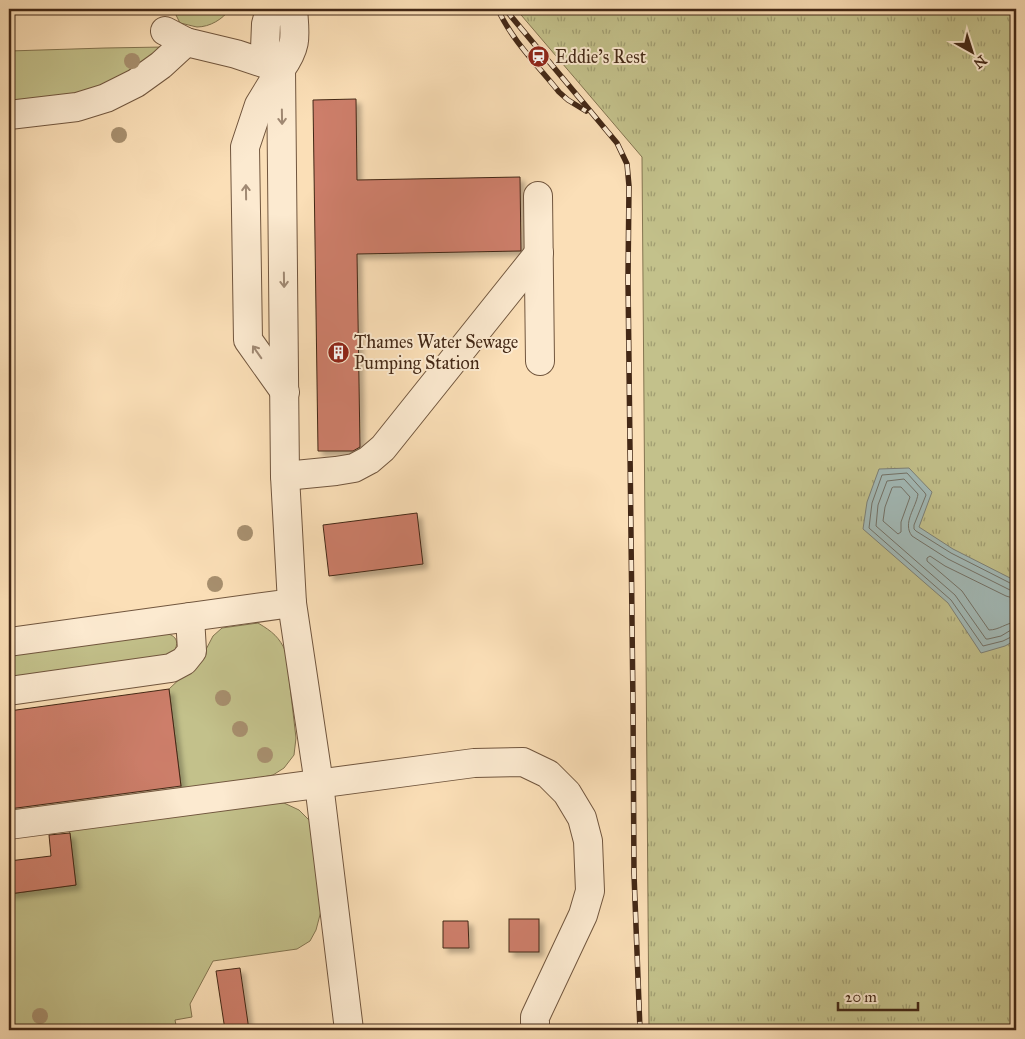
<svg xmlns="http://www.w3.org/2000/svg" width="1025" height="1039" font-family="'IM FELL Great Primer',serif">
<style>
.grass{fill:#c3c18b;stroke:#837450}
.park{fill:url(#park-tufts);stroke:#837450}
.water{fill:#a2bab8;stroke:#7c8077}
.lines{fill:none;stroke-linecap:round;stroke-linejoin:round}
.shore{stroke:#727167;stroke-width:1}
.building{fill:#cd7e6b;stroke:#432816;filter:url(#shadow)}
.minor-casing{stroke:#71563e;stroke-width:30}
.minor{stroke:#fcead0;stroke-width:28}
.rail-casing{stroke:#432816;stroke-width:5.5}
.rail{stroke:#fcead0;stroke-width:4;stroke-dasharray:11;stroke-linecap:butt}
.tree{fill:#a78f6e}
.oneway{stroke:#a08973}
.labels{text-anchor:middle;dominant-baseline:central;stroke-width:4;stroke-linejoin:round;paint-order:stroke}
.poi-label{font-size:18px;fill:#432816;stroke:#fcead0;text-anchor:start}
</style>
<defs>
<pattern id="park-tufts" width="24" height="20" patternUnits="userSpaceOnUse" patternTransform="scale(1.25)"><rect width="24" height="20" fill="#c3c18b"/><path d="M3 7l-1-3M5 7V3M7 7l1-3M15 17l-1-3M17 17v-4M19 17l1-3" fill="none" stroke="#a09d71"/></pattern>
<filter id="shadow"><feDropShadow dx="4.5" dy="4.5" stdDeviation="2.5" flood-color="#0004"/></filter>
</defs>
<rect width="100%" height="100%" fill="#fbdfb7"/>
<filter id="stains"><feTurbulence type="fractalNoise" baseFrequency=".004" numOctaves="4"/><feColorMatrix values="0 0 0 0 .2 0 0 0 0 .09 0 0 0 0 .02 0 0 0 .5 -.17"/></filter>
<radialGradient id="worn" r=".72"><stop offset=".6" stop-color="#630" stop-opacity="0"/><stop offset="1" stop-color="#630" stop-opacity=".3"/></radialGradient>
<!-- grass -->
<g class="grass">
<path d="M 173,9 L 230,9 C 223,19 210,27 197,27 C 192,26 185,24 180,23 Z"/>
<polygon points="164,47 144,66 93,92 9,104 9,51 105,48"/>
<path d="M 258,623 C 273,632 279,637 286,652 L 296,738 L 294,755 L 284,768 L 273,775 L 182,794 L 169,689 L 201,659 L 213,636 L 222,628 Z"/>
<path d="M 164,633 C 178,635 180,644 172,654 L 9,680 L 9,654 Z"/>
<polygon points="265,803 284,803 299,810 311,822 321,911 316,930 310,941 297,949 213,961 190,1004 192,1017 175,1020 177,1030 9,1030 9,894 76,885 69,826"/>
</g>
<!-- park -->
<polygon class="park" points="516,9 1016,9 1016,1030 649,1030 642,157"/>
<!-- water -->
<polygon class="water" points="909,468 932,492 919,527 953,549 1016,581 1016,640 1005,646 981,653 948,603 863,529 867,502 879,469"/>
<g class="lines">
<!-- shore -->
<g class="shore">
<polygon points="894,487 901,487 910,497 901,522 901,532 898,534 883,521 885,507 892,488"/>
<polyline points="1016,585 1012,584 951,553 916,531 914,529 914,525 926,495 925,493 907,473 882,475 872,503 869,528 951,600 983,646 1003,641 1013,636 1016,636"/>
<path d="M 1016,591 L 1010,590 L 948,559 L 912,536 C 902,523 916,508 918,494 L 904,479 L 887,481 L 878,505 L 876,526 L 955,595 L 986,639 L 988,639 L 1001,636 L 1011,630 L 1016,630"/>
<path d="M 1016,599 L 1006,596 L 945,566 L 930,556 L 927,558 L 927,561 L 962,591 L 989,630 C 999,630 1006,623 1016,622"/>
</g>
</g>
<!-- building -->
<g class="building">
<polygon points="356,99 357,180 520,177 521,251 357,254 360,447 353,451 318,451 313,100"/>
<polygon points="417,513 423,564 329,576 323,525"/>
<polygon points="169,689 181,786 9,809 9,711"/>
<polygon points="70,833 76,885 9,894 9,861 51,856 49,835"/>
<rect x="509" y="919" width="30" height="33"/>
<polygon points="443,921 468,921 469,948 443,948"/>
<polygon points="240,968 249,1030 225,1030 216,971"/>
</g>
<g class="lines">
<defs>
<g id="minor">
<path d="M 270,9 L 266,24 L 265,49 L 271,60 L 281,69 C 298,45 295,36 293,9"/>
<polyline points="165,31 186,42 236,54 281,69"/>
<polyline points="281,69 259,105 245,147 248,340 285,392"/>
<polyline points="9,115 77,107 106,98 136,83 161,65 186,42"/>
<polyline points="538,196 540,361"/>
<polyline points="285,476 336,471 354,468 369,460 383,448 539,253"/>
<polyline points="292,603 319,784 349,1030"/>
<polyline points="9,642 292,603 285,476 281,69"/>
<polyline points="9,691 171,668 184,661 192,651 190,617"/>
<polyline points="9,825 474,763 523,762 548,774 567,793 582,818 588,841 590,891 583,915 535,1017 535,1030"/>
</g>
</defs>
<!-- minor casing -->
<use href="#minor" class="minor-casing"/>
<!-- minor -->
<use href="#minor" class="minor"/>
<defs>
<g id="rail">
<path d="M 498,9 C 510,38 539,67 559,92 L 568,100 L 586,111"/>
<polyline points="505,9 617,143 627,164 629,186 628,279 633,706 634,874 640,1030"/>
</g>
</defs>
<!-- rail casing -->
<use href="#rail" class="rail-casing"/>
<!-- rail -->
<use href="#rail" class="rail"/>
</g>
<!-- trees -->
<g class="tree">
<circle cx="132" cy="61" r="8"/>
<circle cx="119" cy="135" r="8"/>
<circle cx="245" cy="533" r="8"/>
<circle cx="215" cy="584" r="8"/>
<circle cx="223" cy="698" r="8"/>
<circle cx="240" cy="729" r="8"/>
<circle cx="265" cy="755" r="8"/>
<circle cx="40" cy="1016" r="8"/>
</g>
<!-- one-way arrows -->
<defs><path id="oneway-shaft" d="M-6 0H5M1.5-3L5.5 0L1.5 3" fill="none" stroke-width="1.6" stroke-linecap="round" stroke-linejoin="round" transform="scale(1.25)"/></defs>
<g class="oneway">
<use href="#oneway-shaft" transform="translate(282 117) rotate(89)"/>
<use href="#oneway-shaft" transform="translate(246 192) rotate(-91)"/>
<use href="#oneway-shaft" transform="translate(284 280) rotate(89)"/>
<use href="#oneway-shaft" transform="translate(257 352) rotate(-125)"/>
</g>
<!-- icons -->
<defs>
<symbol id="station-disc" viewBox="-11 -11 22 22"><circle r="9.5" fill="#8f2418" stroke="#fcead0"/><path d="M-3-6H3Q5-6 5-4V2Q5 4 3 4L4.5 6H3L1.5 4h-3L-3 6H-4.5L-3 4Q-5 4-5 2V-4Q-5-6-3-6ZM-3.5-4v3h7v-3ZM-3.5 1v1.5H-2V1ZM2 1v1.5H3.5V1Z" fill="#fff"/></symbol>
<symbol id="building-disc" viewBox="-11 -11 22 22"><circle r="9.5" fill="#8f2418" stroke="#fcead0"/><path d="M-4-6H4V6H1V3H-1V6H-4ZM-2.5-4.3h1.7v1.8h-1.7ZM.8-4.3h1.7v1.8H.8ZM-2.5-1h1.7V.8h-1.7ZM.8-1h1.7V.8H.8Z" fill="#fff"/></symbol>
</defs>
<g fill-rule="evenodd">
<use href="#station-disc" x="526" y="44" width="25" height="25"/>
<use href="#building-disc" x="326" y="340" width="25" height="25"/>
</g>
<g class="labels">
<!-- poi labels -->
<g class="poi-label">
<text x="555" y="57">Eddie's Rest</text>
<text x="354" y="342">Thames Water Sewage<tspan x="354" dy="21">Pumping Station</tspan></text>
</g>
</g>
<!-- margin -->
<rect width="1025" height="1039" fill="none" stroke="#fbdfb7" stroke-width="30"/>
<rect x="10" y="10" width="1005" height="1019" fill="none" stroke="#432816" stroke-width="2.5"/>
<rect x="15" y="15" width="995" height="1009" fill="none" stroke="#432816"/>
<!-- north arrow -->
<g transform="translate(972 52) rotate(141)" stroke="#fcead0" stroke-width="4" paint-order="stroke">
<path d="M0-4L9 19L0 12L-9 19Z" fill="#432816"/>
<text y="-8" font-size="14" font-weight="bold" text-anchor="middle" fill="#432816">N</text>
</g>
<!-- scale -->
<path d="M838 1002v8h80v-8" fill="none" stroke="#432816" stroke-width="2.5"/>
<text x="845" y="1002" font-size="15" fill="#432816" stroke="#fcead0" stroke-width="4" paint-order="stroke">20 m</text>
<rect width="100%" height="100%" filter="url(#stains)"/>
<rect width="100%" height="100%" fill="url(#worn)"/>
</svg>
